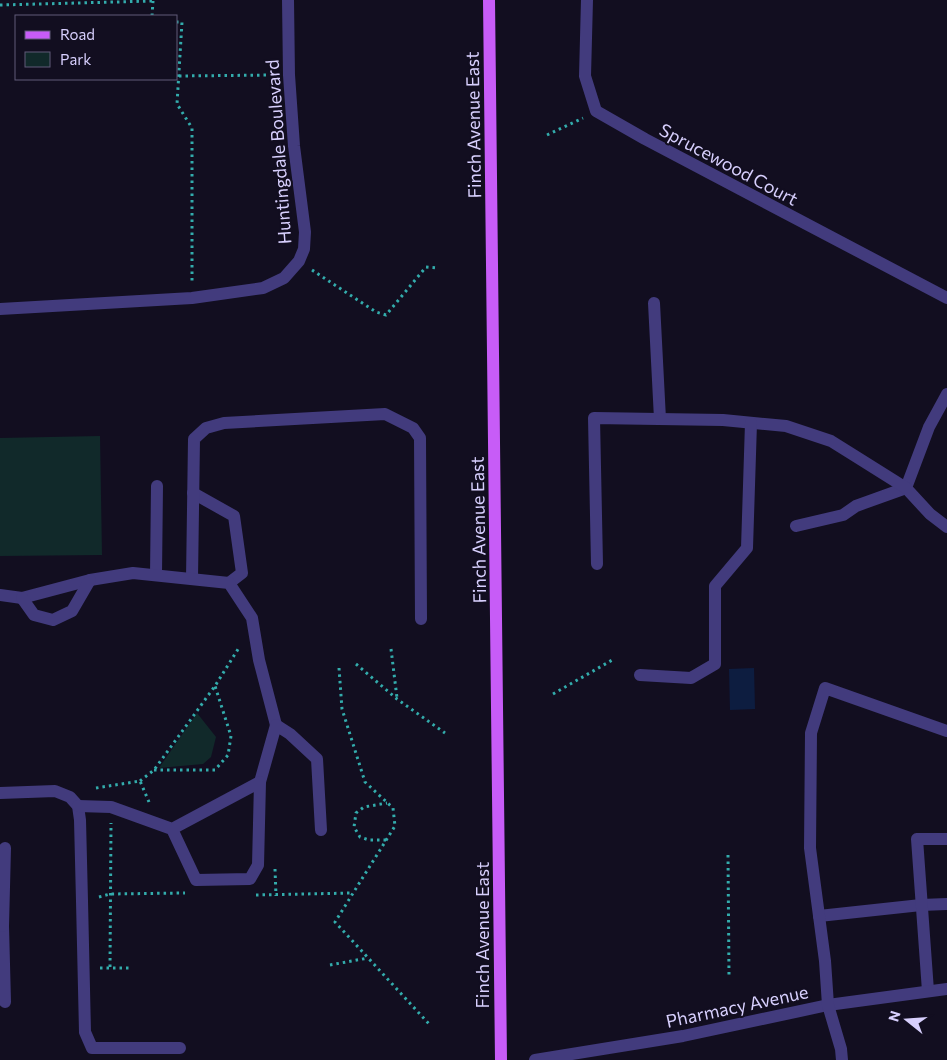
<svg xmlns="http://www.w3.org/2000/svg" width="947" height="1060" font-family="Commissioner,sans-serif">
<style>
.green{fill:#11292a}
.water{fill:#0d1d40}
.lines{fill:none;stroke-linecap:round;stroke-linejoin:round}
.path{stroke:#33acac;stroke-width:3;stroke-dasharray:2.5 4;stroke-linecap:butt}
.minor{stroke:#423b7d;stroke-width:12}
.major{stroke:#c75cf7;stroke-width:12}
.labels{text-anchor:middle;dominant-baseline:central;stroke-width:4;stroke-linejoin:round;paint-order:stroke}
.street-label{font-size:18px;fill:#d7cffd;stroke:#120e20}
</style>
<rect width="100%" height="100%" fill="#120e20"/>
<!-- green -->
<g class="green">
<polygon points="100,436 102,555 0,556 0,438"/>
<polygon points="197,713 216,737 211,757 203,764 159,768"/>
</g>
<!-- water -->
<polygon class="water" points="754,668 755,709 730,710 729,669"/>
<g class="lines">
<!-- path -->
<g class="path">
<polyline points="0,5 153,1"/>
<polyline points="152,16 153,1"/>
<polyline points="176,22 182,22 177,104 192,128 192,281"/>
<polyline points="179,76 273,75"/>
<polyline points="547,135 583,118"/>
<polyline points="312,270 376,312 386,315 426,267 437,268"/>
<polyline points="391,649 397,698"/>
<polyline points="356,664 397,699 445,733"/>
<polyline points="339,668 342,709 365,782 393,808 395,826 335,922 430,1025"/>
<polyline points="553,694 614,659"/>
<polyline points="154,770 215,770 228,755 231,736 215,686"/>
<polyline points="140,781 154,770 215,686 240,646"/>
<polyline points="96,788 140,781 149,802"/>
<polyline points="386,840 369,840 360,837 354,827 356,813 364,807 387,803"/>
<polyline points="728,855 729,977"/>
<polyline points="275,869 276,896"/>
<polyline points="256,895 352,893"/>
<polyline points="99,897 110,894 185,893"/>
<polyline points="330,965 368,958"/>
<polyline points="110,967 111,823"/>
<polyline points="100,968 130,968"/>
</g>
<!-- minor -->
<g class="minor">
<polyline points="587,0 585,76 596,111 645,139 947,298"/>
<polyline points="654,303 660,419"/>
<polyline points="0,309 192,298 263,288 284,278 299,261 304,249 305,232 294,146 289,75 288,0"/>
<polyline points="906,488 929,427 947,394"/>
<polyline points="193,493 234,516 242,573 229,583"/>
<polyline points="796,526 843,515 856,506 906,488"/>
<polyline points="597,564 594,418 723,420 786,426 831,441 855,456 906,488 930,514 947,527"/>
<polyline points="156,575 157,486"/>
<polyline points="192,579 194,439 206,428 224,423 385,414 413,428 420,438 421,619"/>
<polyline points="0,595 22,598 90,580 133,573 229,583 252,618 259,660 276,725"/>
<polyline points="22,598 34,615 53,620 72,611 90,580"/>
<polyline points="640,675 691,678 715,664 715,586 747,548 751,423"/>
<polyline points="260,782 276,725 290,734 317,759 321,830"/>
<polyline points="0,793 55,791 70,797 78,806 80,820 82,901 85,1032 92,1048 180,1048"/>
<polyline points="78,806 111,807 172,829 196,880 250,879 258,865 260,782 172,829"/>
<polyline points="819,916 921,905 947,904"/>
<polyline points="0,926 3,926 5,1002"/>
<polyline points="3,926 5,848"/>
<polyline points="928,991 917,839 947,839"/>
<polyline points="535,1060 683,1036 828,1005 947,989"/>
<polyline points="842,1060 841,1049 828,1005 825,961 810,848 811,733 825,688 947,731"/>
</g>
<!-- major -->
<polyline class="major" points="489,0 501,1060"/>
</g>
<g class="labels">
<!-- street labels -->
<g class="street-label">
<text transform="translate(473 125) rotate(-91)">Finch Avenue East</text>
<text transform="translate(278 152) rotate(-94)">Huntingdale Boulevard</text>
<text transform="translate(729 164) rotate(28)">Sprucewood Court</text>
<text transform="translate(478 530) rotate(-91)">Finch Avenue East</text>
<text transform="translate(482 935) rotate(-90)">Finch Avenue East</text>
<text transform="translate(737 1006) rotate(-12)">Pharmacy Avenue</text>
</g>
</g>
<!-- legend -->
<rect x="15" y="15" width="162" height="65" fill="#120e20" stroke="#615b78"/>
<rect x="25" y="31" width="25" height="8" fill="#c75cf7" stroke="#615b78"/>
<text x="60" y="40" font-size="15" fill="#d7cffd">Road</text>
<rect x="25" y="52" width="25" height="15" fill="#11292a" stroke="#615b78"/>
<text x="60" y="65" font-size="15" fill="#d7cffd">Park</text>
<!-- north arrow -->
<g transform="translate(907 1020) rotate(287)" stroke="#120e20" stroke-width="4" paint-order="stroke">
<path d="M0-4L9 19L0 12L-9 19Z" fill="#d7cffd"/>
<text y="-8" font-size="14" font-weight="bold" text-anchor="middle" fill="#d7cffd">N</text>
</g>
</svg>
